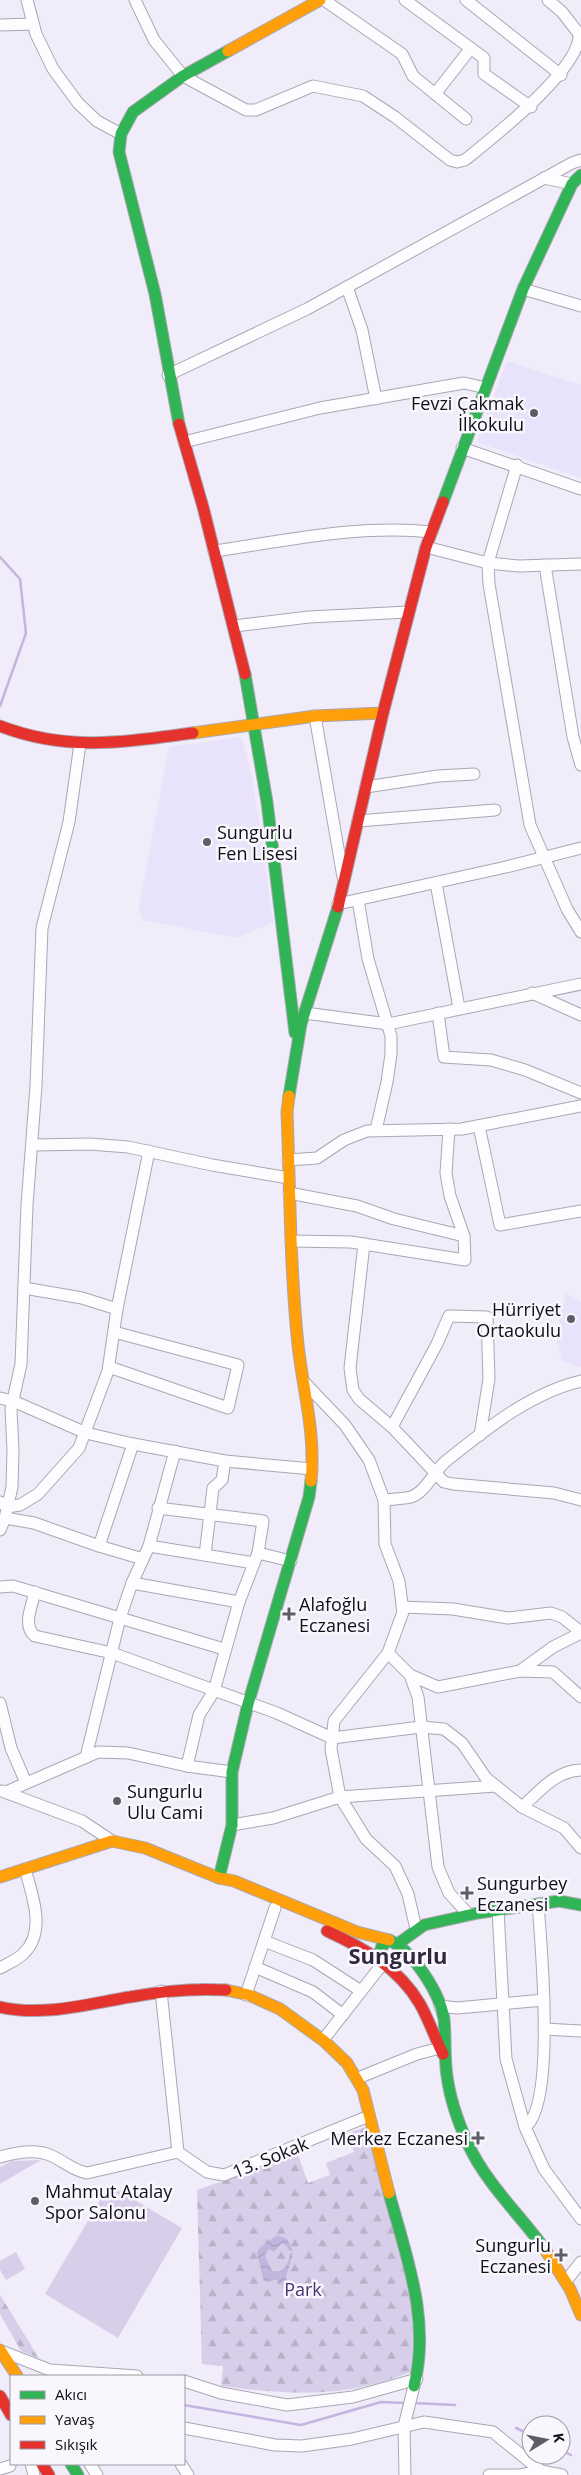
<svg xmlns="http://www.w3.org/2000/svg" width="581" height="2475" font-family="'Open Sans',sans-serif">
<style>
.built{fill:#e9e2fb}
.grass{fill:#d7cfea}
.forest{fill:url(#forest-firs)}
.water{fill:url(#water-waves)}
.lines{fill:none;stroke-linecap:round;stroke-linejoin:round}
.stream{stroke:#c3b6de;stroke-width:2.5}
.street-casing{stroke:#aaa7b2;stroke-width:13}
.fast-casing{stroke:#aaa7b2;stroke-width:13}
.slow-casing{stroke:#aaa7b2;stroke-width:13}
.jam-casing{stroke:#aaa7b2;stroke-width:13}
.street{stroke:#fdfcfe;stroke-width:11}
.fast{stroke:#30b455;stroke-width:11}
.slow{stroke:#ff9f0a;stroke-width:11}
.jam{stroke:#e5322d;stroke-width:11}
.poi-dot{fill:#5f5c66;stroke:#f9f7fd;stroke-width:2}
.labels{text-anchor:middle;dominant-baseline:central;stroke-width:5;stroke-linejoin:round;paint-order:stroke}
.poi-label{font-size:18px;fill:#110e17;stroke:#f9f7fd;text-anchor:start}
.street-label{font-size:18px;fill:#110e17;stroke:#f9f7fd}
.park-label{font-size:18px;fill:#49306f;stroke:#f9f7fd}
.district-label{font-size:22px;font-weight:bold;fill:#31293f;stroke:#f9f7fd}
</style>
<defs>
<pattern id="forest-firs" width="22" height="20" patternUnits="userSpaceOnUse" patternTransform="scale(1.25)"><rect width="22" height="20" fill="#d7cfea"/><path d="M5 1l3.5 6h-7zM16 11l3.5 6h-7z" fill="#b8b1c8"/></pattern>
<pattern id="water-waves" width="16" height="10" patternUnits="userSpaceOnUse" patternTransform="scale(1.25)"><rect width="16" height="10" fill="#c3b6de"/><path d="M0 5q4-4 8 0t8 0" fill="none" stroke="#a69bbe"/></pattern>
</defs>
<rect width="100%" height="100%" fill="#f0ecf9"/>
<!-- built -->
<g class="built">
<polygon points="507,361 581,385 581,478 477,442"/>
<polygon points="241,737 252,776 273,922 237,938 143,920 139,908 169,747"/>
<polygon points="566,1293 581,1302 581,1367 562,1361 556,1336"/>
</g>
<!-- grass -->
<g class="grass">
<polygon points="41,2160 0,2184 0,2167 12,2161"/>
<polygon points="109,2185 182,2228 118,2338 45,2294"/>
<polygon points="16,2252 25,2269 6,2280 0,2270 0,2261"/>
</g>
<!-- forest -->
<g class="forest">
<path d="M 366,2127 L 408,2285 L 417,2345 L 413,2371 C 344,2399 293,2395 221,2386 L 223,2366 L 202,2364 L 197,2190 L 298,2155 L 308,2183 L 330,2175 L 326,2163 L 354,2152 L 348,2133 Z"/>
<polygon points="0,2295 39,2358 21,2351 0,2314"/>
</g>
<!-- water -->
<path class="water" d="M 277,2235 L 287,2239 L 293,2251 L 289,2251 L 287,2246 L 282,2243 L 274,2252 L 269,2249 L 265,2255 L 272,2271 C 283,2274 289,2264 290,2253 L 293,2253 L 286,2277 L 289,2291 L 285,2292 L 282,2285 L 276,2280 L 264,2282 L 257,2253 L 259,2248 Z"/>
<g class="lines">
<!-- stream -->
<g class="stream">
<polyline points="0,557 20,579 26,633 0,706"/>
<polyline points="414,2403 455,2405"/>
<polyline points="184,2405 301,2425 381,2402 406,2403"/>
<polyline points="516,2428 531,2435"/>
<polyline points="561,2450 571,2455"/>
</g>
<defs>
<g id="street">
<polyline points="27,0 36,34 53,69 78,103 97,121 121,134"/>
<path d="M 135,0 L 154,40 L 183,76 L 246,110 L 256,110 L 313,86 L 363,96 L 395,117 L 450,160 L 457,162 L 465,160 C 490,140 581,69 579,34 L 562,12 L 548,0"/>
<polyline points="324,0 402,54 413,76 466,119"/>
<polyline points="405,0 484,58 484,74 531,107"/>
<polyline points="466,0 561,75"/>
<polyline points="0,25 33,24"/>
<polyline points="435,94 471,48"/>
<polyline points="544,178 572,184"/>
<polyline points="347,287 362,330 376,399"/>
<polyline points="523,289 581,306"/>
<polyline points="168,375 307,309 572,163 581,160"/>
<polyline points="184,442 320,408 464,383 486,388"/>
<polyline points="462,448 581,489"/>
<polyline points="517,465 488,563 489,584 530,825 567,909 581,932"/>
<polyline points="426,547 488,563 519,566 581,564"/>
<path d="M 214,551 C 285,541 360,524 432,532"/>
<polyline points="545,565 573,737 581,765"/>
<polyline points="234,626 309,617 408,612"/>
<polyline points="315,716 343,877"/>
<polyline points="366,787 438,776 474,774"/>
<polyline points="358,821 495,810"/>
<polyline points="436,883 459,1008"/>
<polyline points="358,900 368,959 391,1036 391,1054 387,1082 376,1130"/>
<polyline points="338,904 506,867 581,848"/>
<polyline points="532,993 581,1015"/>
<polyline points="305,1013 388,1024 581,984"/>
<polyline points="438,1013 444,1057 491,1060 525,1070 581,1093"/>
<polyline points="479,1126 500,1225 581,1211"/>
<polyline points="32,1145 90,1144 128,1147 212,1165 289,1178"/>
<polyline points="288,1160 317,1158 344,1140 367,1131 462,1129 581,1106"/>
<polyline points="289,1193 357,1206 394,1219 464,1236"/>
<polyline points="291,1241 351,1242 465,1260 464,1236 450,1196 446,1173 449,1129"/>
<polyline points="364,1244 350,1368 353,1390 359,1399 392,1427 444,1482 453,1484 554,1493 581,1500"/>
<polyline points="117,1309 149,1151"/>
<polyline points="109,1367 228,1408 238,1365 114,1332"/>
<polyline points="305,1383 345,1425 369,1460 384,1500 385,1544 399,1581 403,1612 388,1653 334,1721 331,1749 340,1797 366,1839 395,1866 408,1894 416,1929"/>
<polyline points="0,1398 13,1401 86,1433 133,1444 225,1461 312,1469"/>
<polyline points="392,1427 437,1344 449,1316 487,1317 489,1379 480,1435"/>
<polyline points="133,1444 99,1546 143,1559"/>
<path d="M 384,1500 C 392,1499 403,1499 411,1497 C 426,1492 434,1471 446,1461 C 486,1429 530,1393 581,1381"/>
<polyline points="0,1502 7,1507 20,1505 38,1494 79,1448 108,1371 117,1309 82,1298 24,1288"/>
<polyline points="158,1508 263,1521 258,1553 239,1602 214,1691 199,1715 187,1766"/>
<polyline points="5,1518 34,1523 99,1546"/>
<polyline points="0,1530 5,1518 12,1487 13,1450 11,1409 21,1364 27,1205 36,1086 42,928 69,822 80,744"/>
<polyline points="149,1546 254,1563"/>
<polyline points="258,1553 291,1561"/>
<polyline points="205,1555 213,1488 222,1480 225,1461"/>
<polyline points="132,1583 149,1546 175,1451"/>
<polyline points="0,1587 13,1586 120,1618 132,1583 239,1602"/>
<path d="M 35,1592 C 32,1606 22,1626 35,1636 L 112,1653 L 277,1713 L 332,1738 L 421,1727 L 444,1729 L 462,1743 L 486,1778 L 522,1807 L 564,1828 L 581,1848"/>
<polyline points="402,1607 453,1609 508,1618 551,1613 562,1617 581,1632"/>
<polyline points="388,1653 410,1675 418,1697 438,1867 449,1893 469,1915"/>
<polyline points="520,1671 553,1647 581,1633"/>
<polyline points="410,1675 438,1687 520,1671 553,1672 581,1697"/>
<polyline points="0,1703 11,1748 26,1783"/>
<polyline points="86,1757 120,1618 224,1649"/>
<polyline points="2,1791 82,1821 112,1841"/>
<polyline points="6,1792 98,1752 128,1753 187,1766 232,1772"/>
<path d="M 522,1807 C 540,1791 555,1771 581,1770"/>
<polyline points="232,1825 273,1818 340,1797 496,1786"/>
<polyline points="498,1910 506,2059 525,2127 544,2169 581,2219"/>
<polyline points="264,1941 313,1960 361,1991"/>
<polyline points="255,1967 313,1992 343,2015"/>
<path d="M 0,1968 C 7,1964 17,1960 23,1954 C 47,1932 32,1895 25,1869"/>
<polyline points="161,1991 178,2152"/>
<polyline points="246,1995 275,1908"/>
<polyline points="440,2006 457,2008 544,2000"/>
<polyline points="544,2029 581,2031"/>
<polyline points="323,2040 384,1962"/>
<polyline points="358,2078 417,2054 440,2048"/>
<path d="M 525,2127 C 556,2106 541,1943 538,1904"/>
<path d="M 0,2157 C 14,2153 33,2149 47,2154 C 62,2159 71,2170 87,2173 L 178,2152 L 207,2172 L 224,2175 L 369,2116"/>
<polyline points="566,2281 581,2262"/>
<polyline points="4,2352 50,2370 137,2376"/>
<polyline points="184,2381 221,2393 287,2405 353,2397 417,2379"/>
<polyline points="184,2428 275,2445 302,2446 352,2439 424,2422 493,2432 541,2471 562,2475"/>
<polyline points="31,2464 34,2475"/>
<polyline points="90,2464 97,2475"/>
<polyline points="181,2464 188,2475"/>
<polyline points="0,2469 10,2466"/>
<polyline points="405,2475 404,2426 414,2386"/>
<polyline points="489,2475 520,2475 541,2471"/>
</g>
<g id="fast">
<polyline points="179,424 155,294 119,152 121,134 133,112 183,76 228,51"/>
<polyline points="443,502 523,289 572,184 581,175"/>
<polyline points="245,674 267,802 295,1033"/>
<polyline points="289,1096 301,1024 338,907"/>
<polyline points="219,1878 232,1825 232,1772 248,1704 309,1497 311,1481"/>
<polyline points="399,1943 424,1925 478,1913 559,1901 581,1905"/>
<path d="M 378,1958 L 382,1946 L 389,1940 C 413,1951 440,1993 444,2019 C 446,2038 444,2057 447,2076 C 450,2099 458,2122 468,2144 C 486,2183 519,2214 544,2248"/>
<path d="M 389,2193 C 406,2256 431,2320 414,2386"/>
<polyline points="71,2464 78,2475"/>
</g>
<g id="slow">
<polyline points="228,51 320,0"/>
<polyline points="193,733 315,716 383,713"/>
<path d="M 289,1096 L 287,1112 C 290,1189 290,1268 298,1345 C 303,1391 316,1434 311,1481"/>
<polyline points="0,1877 112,1841 145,1848 219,1878 234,1881 357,1932 389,1940"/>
<polyline points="226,1990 249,1995 280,2009 324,2041 347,2063 363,2090 389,2193"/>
<polyline points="544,2248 570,2289 581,2315"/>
<polyline points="0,2350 17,2376"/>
</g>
<g id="jam">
<polyline points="179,424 203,507 245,674"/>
<path d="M 0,726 C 68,752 123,742 193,733"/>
<polyline points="338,907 383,713 426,547 443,502"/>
<path d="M 327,1931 C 364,1948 399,1968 420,2004 C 429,2020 435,2038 443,2054"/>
<path d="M 0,2007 C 43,2017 87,2004 130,1997 C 162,1991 193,1988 226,1990"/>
<polyline points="0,2396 11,2415"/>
<polyline points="42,2464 49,2475"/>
</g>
</defs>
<!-- street casing -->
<use href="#street" class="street-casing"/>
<!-- fast casing -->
<use href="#fast" class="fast-casing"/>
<!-- slow casing -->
<use href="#slow" class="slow-casing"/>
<!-- jam casing -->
<use href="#jam" class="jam-casing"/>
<!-- street -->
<use href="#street" class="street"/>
<!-- fast -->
<use href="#fast" class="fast"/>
<!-- slow -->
<use href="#slow" class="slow"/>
<!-- jam -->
<use href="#jam" class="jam"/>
</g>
<!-- markers -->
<g class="poi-dot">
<circle cx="534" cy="413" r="5"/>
<circle cx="207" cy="842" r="5"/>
<circle cx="571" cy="1319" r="5"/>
<path d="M286.5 1606.5h5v5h5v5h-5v5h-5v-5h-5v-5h5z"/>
<circle cx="117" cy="1801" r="5"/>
<path d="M464.5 1885.5h5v5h5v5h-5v5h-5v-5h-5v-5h5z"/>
<path d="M475.5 2130.5h5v5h5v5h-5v5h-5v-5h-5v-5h5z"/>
<circle cx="35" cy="2201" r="5"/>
<path d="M558.5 2247.5h5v5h5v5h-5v5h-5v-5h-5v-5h5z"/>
</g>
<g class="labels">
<!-- poi labels -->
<g class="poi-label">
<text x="524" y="403" text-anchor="end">Fevzi Çakmak<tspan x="524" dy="21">İlkokulu</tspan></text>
<text x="217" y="832">Sungurlu<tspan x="217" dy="21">Fen Lisesi</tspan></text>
<text x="561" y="1309" text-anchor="end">Hürriyet<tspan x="561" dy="21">Ortaokulu</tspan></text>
<text x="299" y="1604">Alafoğlu<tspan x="299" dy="21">Eczanesi</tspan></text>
<text x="127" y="1791">Sungurlu<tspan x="127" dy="21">Ulu Cami</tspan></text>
<text x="477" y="1883">Sungurbey<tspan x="477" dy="21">Eczanesi</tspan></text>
<text x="468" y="2138" text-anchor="end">Merkez Eczanesi</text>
<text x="45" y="2191">Mahmut Atalay<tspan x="45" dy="21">Spor Salonu</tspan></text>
<text x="551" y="2245" text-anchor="end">Sungurlu<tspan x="551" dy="21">Eczanesi</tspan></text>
</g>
<!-- street labels -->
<g class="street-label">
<text transform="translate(270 2157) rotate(-22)">13. Sokak</text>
</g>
<!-- park labels -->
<g class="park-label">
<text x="303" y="2289">Park</text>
</g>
<!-- district labels -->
<g class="district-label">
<text x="398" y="1955">Sungurlu</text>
</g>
</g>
<!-- legend -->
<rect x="10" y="2375" width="175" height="90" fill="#f9f7fd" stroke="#9c9aa1"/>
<rect x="20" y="2391" width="25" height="8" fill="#30b455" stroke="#9c9aa1"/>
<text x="55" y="2400" font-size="15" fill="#110e17">Akıcı</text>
<rect x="20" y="2416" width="25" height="8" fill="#ff9f0a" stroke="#9c9aa1"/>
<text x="55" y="2425" font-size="15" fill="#110e17">Yavaş</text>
<rect x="20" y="2441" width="25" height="8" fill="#e5322d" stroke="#9c9aa1"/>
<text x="55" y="2450" font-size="15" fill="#110e17">Sıkışık</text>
<!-- north arrow -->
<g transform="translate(546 2440) rotate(80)"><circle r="24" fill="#f9f7fd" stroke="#9c9aa1"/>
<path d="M0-4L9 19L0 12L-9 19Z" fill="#5f5c66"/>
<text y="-8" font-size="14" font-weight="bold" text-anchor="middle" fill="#110e17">K</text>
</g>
</svg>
